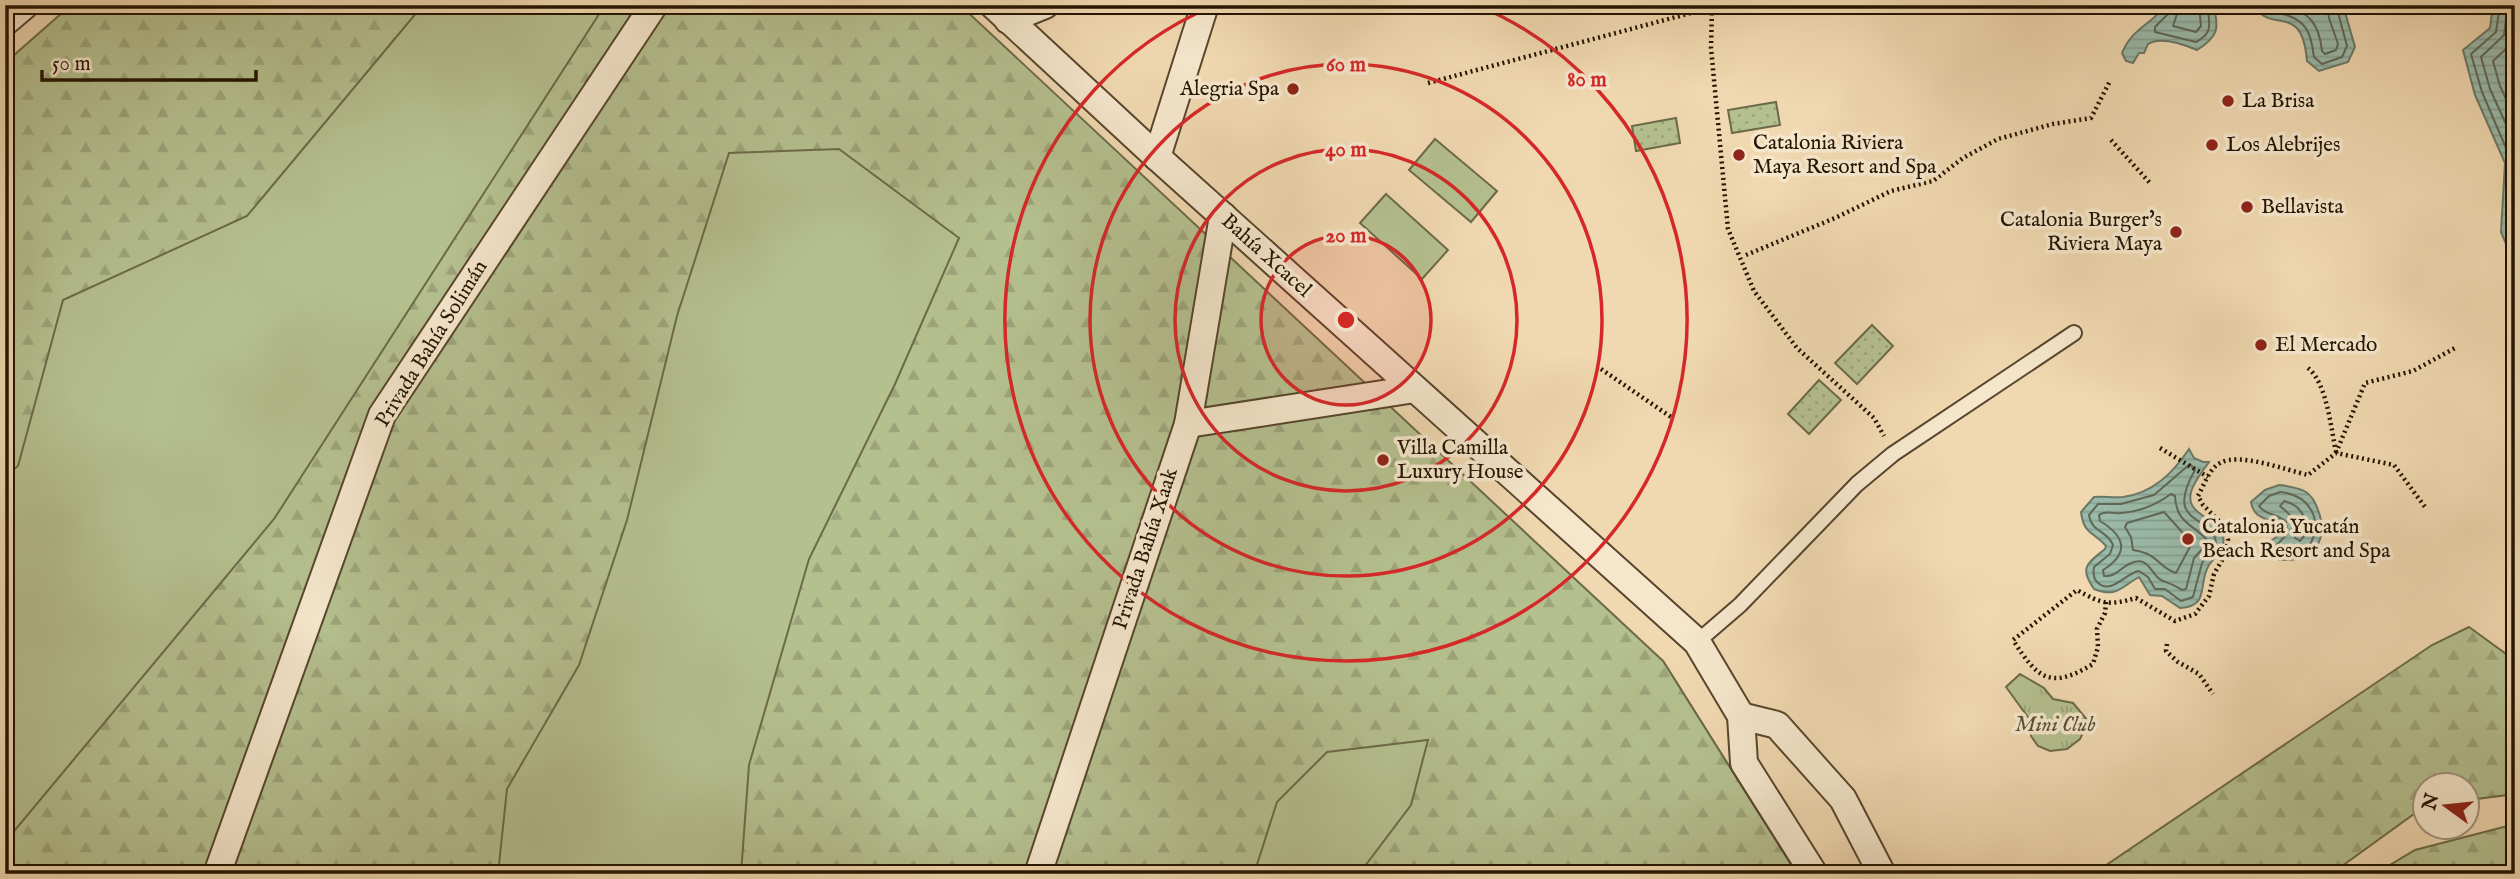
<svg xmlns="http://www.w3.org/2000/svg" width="2520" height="879" font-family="'IM FELL English',serif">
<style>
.grass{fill:#b5c08f;stroke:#6c6a48;stroke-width:2}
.forest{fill:url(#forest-firs);stroke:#6c6a48;stroke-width:2}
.park{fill:url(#park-tufts);stroke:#6c6a48;stroke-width:2}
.garden{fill:url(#garden-dots);stroke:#6c6a48;stroke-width:2}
.water{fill:url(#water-rules);stroke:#6b7866;stroke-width:2}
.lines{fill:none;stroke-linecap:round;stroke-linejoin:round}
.shore{stroke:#5f6756;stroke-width:2}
.lane-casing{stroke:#57452d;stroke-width:18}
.street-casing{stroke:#57452d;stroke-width:30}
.path{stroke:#241401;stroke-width:4.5;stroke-dasharray:2 3.5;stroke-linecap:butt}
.lane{stroke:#f5e6cc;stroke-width:14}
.street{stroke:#f5e6cc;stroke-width:26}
.ring{fill:none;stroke:#d62828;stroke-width:3.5}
.poi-dot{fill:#8f2418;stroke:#f5e6cc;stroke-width:2.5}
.labels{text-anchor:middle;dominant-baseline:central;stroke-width:7;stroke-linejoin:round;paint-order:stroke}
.poi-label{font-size:21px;fill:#241401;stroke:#f5e6cc;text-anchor:start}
.street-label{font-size:21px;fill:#241401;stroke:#f5e6cc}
.park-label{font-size:21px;font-style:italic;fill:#575033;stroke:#f5e6cc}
.centre{fill:#d62828;stroke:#f5e6cc;stroke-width:3.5}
.ring-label{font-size:21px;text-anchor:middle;font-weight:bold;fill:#d62828;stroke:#f5e6cc;stroke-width:7;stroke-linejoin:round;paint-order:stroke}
</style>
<defs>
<pattern id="forest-firs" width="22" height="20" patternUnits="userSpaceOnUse" patternTransform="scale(1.75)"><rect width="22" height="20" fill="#b5c08f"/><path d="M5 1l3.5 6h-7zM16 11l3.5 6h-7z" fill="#9ca47a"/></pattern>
<pattern id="park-tufts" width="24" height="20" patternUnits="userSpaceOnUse" patternTransform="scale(1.75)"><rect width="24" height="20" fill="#b5c08f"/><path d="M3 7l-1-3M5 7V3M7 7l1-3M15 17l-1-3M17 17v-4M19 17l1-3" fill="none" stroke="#9ca47a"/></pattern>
<pattern id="garden-dots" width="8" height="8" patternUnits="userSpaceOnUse" patternTransform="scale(1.75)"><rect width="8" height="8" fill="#b5c08f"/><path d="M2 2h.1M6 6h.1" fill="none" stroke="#9ca47a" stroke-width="1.8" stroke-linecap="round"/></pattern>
<pattern id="water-rules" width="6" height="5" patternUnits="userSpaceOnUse" patternTransform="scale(1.75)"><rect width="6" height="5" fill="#9abaaa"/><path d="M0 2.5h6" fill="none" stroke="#859f90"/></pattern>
</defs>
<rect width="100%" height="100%" fill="#f0d8b0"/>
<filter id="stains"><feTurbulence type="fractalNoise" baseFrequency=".00286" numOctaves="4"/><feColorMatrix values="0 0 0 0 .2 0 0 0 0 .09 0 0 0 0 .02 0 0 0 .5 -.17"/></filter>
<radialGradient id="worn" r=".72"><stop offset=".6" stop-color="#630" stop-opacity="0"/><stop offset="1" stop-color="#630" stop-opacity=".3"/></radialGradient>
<!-- grass -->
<g class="grass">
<polygon points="317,5 702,5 1663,661 1797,874 419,874 366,427 5,874 5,293"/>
<polygon points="1435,139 1497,191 1471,222 1409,170"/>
<polygon points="1386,194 1448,250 1422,279 1360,223"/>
</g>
<!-- forest -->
<g class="forest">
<polygon points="71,5 423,5 247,216 63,300 18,466 5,476 5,63"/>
<polygon points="605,5 960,5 1663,661 1797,874 1359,874 1411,805 1428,740 1327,752 1277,802 1254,874 741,874 749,765 809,559 895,384 959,238 839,149 729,153 677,316 627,520 579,665 507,789 498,874 5,874 5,842 274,519"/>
<polygon points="2469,627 2513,659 2515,794 2468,800 2468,784 2426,784 2425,806 2331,874 2093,874 2432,645"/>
<polygon points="2515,824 2515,874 2375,874 2415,850"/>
</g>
<!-- park -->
<polygon class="park" points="2020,674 2044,688 2053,699 2073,703 2088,721 2080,739 2067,749 2050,751 2038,746 2031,736 2030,720 2006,687"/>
<!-- garden -->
<g class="garden">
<polygon points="1776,102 1780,125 1732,133 1728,110"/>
<polygon points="1676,118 1680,143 1636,151 1632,126"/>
<polygon points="1872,325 1893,346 1857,384 1835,363"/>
<polygon points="1819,380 1841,400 1809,434 1788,414"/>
</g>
<!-- water -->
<g class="water">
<path d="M 2166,5 L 2213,5 C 2220,28 2218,37 2197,50 C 2183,44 2161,36 2148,44 L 2144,53 L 2139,53 L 2133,63 L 2126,61 L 2122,53 C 2133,27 2150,26 2166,5 Z"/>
<path d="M 2254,5 L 2343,5 L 2355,47 L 2348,62 L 2319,71 L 2307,61 C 2302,0 2271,36 2254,5 Z"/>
<polygon points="2493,5 2515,5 2515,265 2501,232 2505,163 2475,95 2463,50 2490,28"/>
<path d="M 2189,449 L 2194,458 L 2203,462 L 2209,462 C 2203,471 2194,481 2191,492 C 2185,516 2218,517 2223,536 C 2224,539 2223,543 2223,547 C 2219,554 2213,559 2209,565 C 2197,584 2211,606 2180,608 L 2162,596 L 2150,595 L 2139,577 C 2121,587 2117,598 2094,589 C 2079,567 2087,564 2105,549 L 2106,546 C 2093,531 2084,535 2081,512 L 2094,497 C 2104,496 2113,498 2123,497 C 2153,493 2173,473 2189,449 Z"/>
<path d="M 2279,485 C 2288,486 2298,487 2306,492 C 2312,496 2316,504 2318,510 C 2332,546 2305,567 2272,558 L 2265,545 L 2279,535 L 2280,526 C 2267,517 2254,520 2251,502 L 2265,490 Z"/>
</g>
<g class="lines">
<!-- shore -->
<g class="shore">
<path d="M 2171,5 L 2170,12 L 2155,27 L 2155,32 L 2196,42 C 2215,32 2208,23 2208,5"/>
<polyline points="2180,5 2173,26 2196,32 2201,26 2199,5"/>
<path d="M 2262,5 C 2268,11 2275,12 2283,14 C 2308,21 2311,34 2314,57 L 2322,64 L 2342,57 L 2347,46 L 2336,5"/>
<path d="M 2283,5 C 2310,12 2319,24 2322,51 L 2325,54 L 2336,50 L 2338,44 L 2329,18 L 2327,5"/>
<polyline points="2500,5 2496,32 2471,54 2482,92 2512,162 2508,231 2515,249"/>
<polyline points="2508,5 2504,35 2481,57 2490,89 2515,144"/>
<polyline points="2515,36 2508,47 2493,61 2500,86 2515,118"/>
<path d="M 2190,464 L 2195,470 C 2162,528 2215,513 2216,544 L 2202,563 L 2193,597 L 2181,601 L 2165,589 L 2155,589 L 2148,577 L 2139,571 C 2127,572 2112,595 2098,583 C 2093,579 2093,573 2094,567 L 2110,554 L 2113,545 C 2108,531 2091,532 2089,515 L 2098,504 L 2121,504 L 2154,495 Z"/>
<path d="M 2280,492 C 2310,495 2323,519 2310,545 L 2287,555 L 2276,552 L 2274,548 L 2287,534 L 2286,522 C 2278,514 2265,515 2259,506 L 2269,496 Z"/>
<path d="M 2171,494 L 2175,496 C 2176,523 2193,524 2207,540 L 2205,546 L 2194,558 L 2186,589 L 2182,590 C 2175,585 2168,583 2161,580 C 2151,575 2149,554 2129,564 C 2119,569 2116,577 2104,576 L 2103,570 C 2130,553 2125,536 2100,521 L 2099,515 C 2106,510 2112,514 2121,513 C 2139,512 2157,504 2171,494 Z"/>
<path d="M 2284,501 C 2302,504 2314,527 2300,541 L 2295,538 C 2299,522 2292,516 2280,506 Z"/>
<path d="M 2164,512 L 2192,543 L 2176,573 C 2157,567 2160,554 2133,550 L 2131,537 L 2125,527 L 2127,523 Z"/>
</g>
<defs>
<polyline id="lane" points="1697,642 1740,605 1857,484 1893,454 2074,333"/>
<g id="street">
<polyline points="993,5 1157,157 1697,642 1741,716 1744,763 1814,874"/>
<polyline points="1008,20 1045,5"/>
<polyline points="5,22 25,5"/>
<polyline points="1157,157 1205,5"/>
<polyline points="1188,424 1415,389"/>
<polyline points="1741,716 1777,725 1843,799 1882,874"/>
<polyline points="217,874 382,415 654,5"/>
<polyline points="1038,874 1188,424 1223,216"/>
</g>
</defs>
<!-- lane casing -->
<use href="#lane" class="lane-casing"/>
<!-- street casing -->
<use href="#street" class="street-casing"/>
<!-- path -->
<g class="path">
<polyline points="1712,8 1711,48 1728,229 1754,291 1797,348 1874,418 1884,436"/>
<polyline points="1428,83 1721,5"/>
<polyline points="2111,140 2150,183"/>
<polyline points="1746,255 1835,218 1891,191 1933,181 1963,158 1998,139 2053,124 2091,118 2110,81"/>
<path d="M 2308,368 C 2327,383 2331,429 2336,452"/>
<polyline points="1601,369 1671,417"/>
<polyline points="2160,448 2208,477"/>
<polyline points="2336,453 2365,383 2413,371 2455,348"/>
<path d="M 2106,602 L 2105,613 L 2097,629 L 2098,647 L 2093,664 C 2050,690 2038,679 2013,640 L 2077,590 C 2102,604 2108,606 2136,598 L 2175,621 L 2195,614 L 2209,596 L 2214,574 L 2225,555 L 2228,540 L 2221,523 L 2203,505 L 2198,496 C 2204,485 2209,469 2220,463 C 2239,452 2286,470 2308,475 L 2336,453 L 2394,465 L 2425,507"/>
<polyline points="2167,644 2166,651 2178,662 2199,674 2213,694"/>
</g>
<!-- lane -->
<use href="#lane" class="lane"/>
<!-- street -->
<use href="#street" class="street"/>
</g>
<!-- distance rings -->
<circle cx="1346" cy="320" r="85" fill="#d62828" fill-opacity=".12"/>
<g class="ring">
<circle cx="1346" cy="320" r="85"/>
<circle cx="1346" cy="320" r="171"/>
<circle cx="1346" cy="320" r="256"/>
<path d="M1479 6A341 341 0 1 1 1213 6"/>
</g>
<!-- markers -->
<g class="poi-dot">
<circle cx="1293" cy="89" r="7"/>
<circle cx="2228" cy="101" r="7"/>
<circle cx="2212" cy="145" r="7"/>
<circle cx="1739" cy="155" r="7"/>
<circle cx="2247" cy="207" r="7"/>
<circle cx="2176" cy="232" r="7"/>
<circle cx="2261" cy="345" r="7"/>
<circle cx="1383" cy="460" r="7"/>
<circle cx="2188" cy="539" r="7"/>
</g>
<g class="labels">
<!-- poi labels -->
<g class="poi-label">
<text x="1279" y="89" text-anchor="end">Alegria Spa</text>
<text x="2242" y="101">La Brisa</text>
<text x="1753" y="143">Catalonia Riviera<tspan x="1753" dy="24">Maya Resort and Spa</tspan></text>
<text x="2226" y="145">Los Alebrijes</text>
<text x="2261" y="207">Bellavista</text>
<text x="2162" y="220" text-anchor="end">Catalonia Burger's<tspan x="2162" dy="24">Riviera Maya</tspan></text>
<text x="2275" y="345">El Mercado</text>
<text x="1397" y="448">Villa Camilla<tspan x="1397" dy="24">Luxury House</tspan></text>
<text x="2202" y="527">Catalonia Yucatán<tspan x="2202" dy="24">Beach Resort and Spa</tspan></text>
</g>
<!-- street labels -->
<g class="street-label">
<text transform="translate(1266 256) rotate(42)">Bahía Xcacel</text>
<text transform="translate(432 344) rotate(-58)">Privada Bahía Solimán</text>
<text transform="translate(1146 549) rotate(-72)">Privada Bahía Xaak</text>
</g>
<!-- park labels -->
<g class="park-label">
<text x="2055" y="725">Mini Club</text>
</g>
</g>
<circle cx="1346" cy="320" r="10" class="centre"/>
<g class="ring-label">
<text x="1346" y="71">60 m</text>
<text x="1587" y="86">80 m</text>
<text x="1346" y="156">40 m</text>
<text x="1346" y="242">20 m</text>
</g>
<!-- margin -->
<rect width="2520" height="879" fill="none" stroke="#f0d8b0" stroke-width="28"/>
<rect x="7" y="7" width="2506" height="865" fill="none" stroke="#241401" stroke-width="3.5"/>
<rect x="14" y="14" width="2492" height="851" fill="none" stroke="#241401" stroke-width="2"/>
<!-- north arrow -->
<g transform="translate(2446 806) rotate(285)"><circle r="33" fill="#f5e6cc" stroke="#a1927b" stroke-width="2"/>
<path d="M0-5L12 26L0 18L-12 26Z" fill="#8f2418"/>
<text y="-10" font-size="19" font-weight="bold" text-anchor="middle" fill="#241401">N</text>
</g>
<!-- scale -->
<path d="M42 70v10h214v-10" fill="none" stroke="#241401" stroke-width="3.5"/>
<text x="52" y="70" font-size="21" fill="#241401" stroke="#f5e6cc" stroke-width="5" paint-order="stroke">50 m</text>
<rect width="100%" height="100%" filter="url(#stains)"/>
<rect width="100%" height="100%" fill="url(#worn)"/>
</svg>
